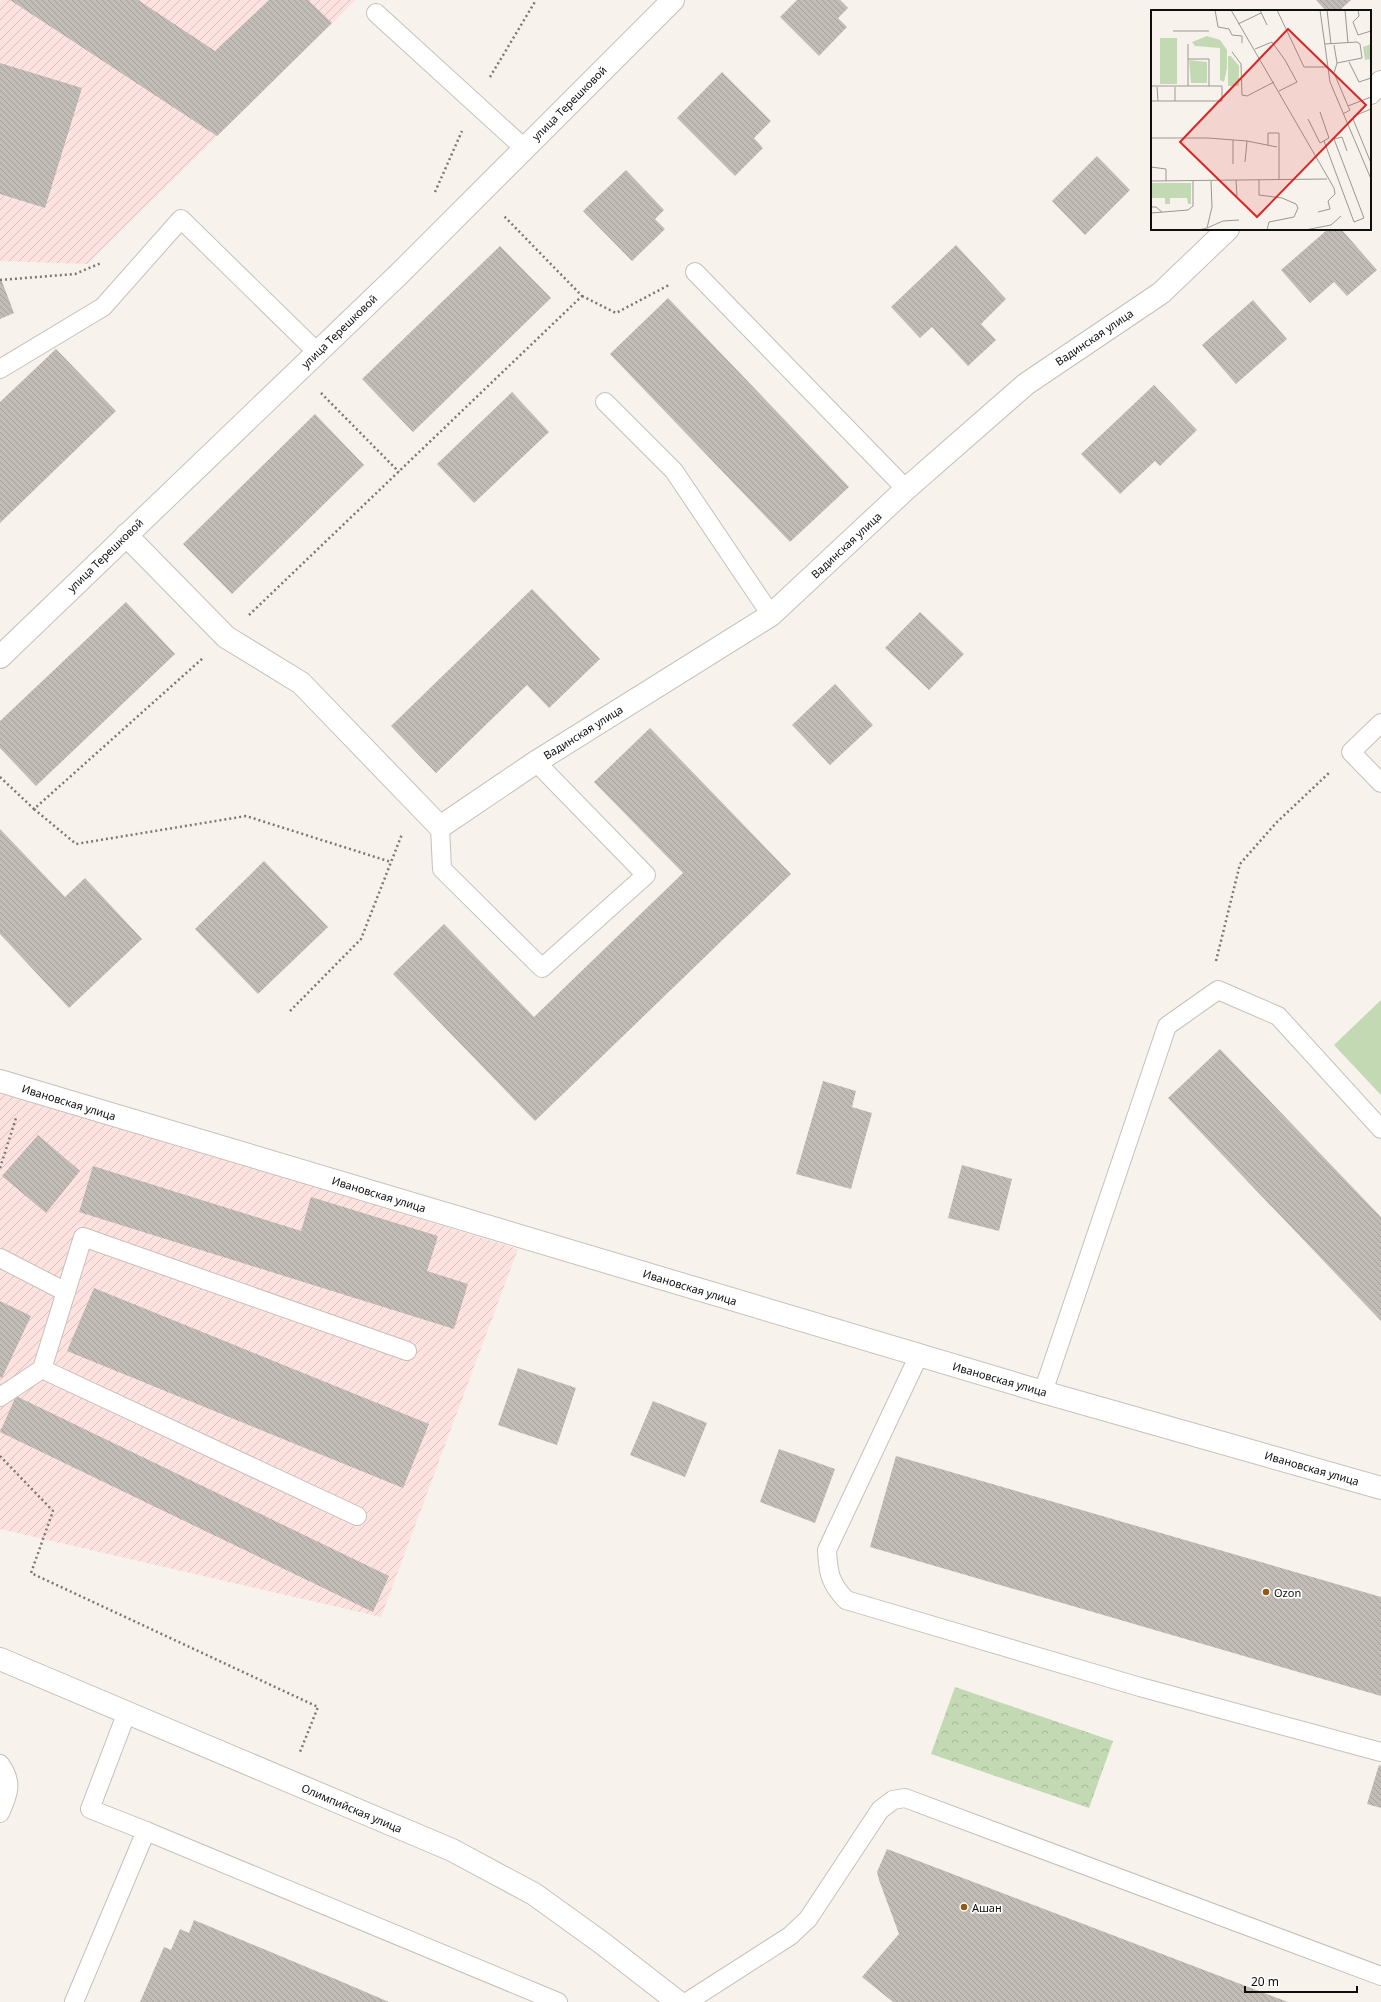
<svg xmlns="http://www.w3.org/2000/svg" width="1381" height="2002" font-family="'Noto Sans',sans-serif">
<style>
.industrial{fill:url(#industrial-furrows)}
.grass{fill:#c2d9b3}
.park{fill:url(#park-crowns)}
.building{fill:url(#building-back-hatch)}
.lines{fill:none;stroke-linecap:round;stroke-linejoin:round}
.service-casing{stroke:#c6c0ba;stroke-width:20}
.minor-casing{stroke:#c6c0ba;stroke-width:24}
.path{stroke:#7b7773;stroke-width:2.5;stroke-dasharray:2 3;stroke-linecap:butt}
.service{stroke:#fff;stroke-width:18}
.minor{stroke:#fff;stroke-width:22}
.poi-dot{fill:#905c0f;stroke:#fff;stroke-width:1.5}
.labels{text-anchor:middle;dominant-baseline:central;stroke-width:3.5;stroke-linejoin:round;paint-order:stroke}
.street-label{font-size:11px;fill:#100e0c;stroke:#fff}
.poi-label{font-size:11px;fill:#100e0c;stroke:#fff;text-anchor:start}
.inset-road{fill:none;stroke:#9b9792;stroke-width:1}
.view{fill:#d62828;fill-opacity:0.15;stroke:#d62828;stroke-width:2}
.inset-edge{fill:none;stroke:#100e0c;stroke-width:2}
</style>
<defs>
<pattern id="industrial-furrows" width="10" height="10" patternUnits="userSpaceOnUse"><rect width="10" height="10" fill="#fde2e0"/><path d="M-1 1l2-2M0 10L10 0M9 11l2-2" fill="none" stroke="#d8c1bf"/></pattern>
<pattern id="park-crowns" width="20" height="18" patternUnits="userSpaceOnUse"><rect width="20" height="18" fill="#c2d9b3"/><path d="M2 6a3 3 0 1 1 6 0M12 15a3 3 0 1 1 6 0" fill="none" stroke="#a6b999"/></pattern>
<pattern id="building-back-hatch" width="6" height="6" patternUnits="userSpaceOnUse"><rect width="6" height="6" fill="#c2bcb7"/><path d="M-1 5l2 2M0 0l6 6M5-1l2 2" fill="none" stroke="#a6a09c"/></pattern>
</defs>
<rect width="100%" height="100%" fill="#f8f2ec"/>
<!-- industrial -->
<g class="industrial">
<polygon points="0,0 356,0 87,264 0,261"/>
<polygon points="0,1090 518,1249 381,1617 0,1529"/>
</g>
<!-- grass -->
<polygon class="grass" points="1381,1000 1381,1095 1334,1045"/>
<!-- park -->
<polygon class="park" points="955,1687 1113,1741 1089,1808 931,1754"/>
<!-- building -->
<g class="building">
<polygon points="10,0 138,0 215,51 269,0 308,0 332,23 217,136"/>
<polygon points="797,0 840,0 848,8 838,18 847,27 819,56 780,17"/>
<polygon points="1316,0 1351,0 1339,11 1326,11"/>
<polygon points="0,63 82,88 45,208 0,194"/>
<polygon points="722,72 771,121 754,138 763,148 735,176 677,118"/>
<polygon points="1097,156 1130,190 1085,235 1052,201"/>
<polygon points="626,170 664,210 655,219 665,229 632,261 583,211"/>
<polygon points="1328,229 1341,229 1377,270 1347,296 1334,282 1310,303 1281,270"/>
<polygon points="956,245 1006,299 981,324 996,340 968,366 932,327 920,338 891,307"/>
<polygon points="500,246 551,298 413,432 362,379"/>
<polygon points="1,279 14,313 0,319 0,280"/>
<polygon points="668,298 849,487 790,542 610,354"/>
<polygon points="1253,300 1287,339 1236,384 1202,345"/>
<polygon points="56,349 116,411 0,523 0,402"/>
<polygon points="1154,385 1197,430 1160,466 1155,461 1120,494 1081,454"/>
<polygon points="512,392 549,432 474,503 437,464"/>
<polygon points="315,414 364,465 232,594 183,544"/>
<polygon points="532,589 600,659 549,708 527,685 436,773 391,726"/>
<polygon points="126,602 175,654 36,786 0,748 0,721"/>
<polygon points="920,612 964,654 929,690 885,648"/>
<polygon points="835,684 873,725 830,765 792,725"/>
<polygon points="650,728 791,874 535,1121 393,974 444,924 534,1017 683,873 594,782"/>
<polygon points="0,829 65,897 85,878 142,939 69,1008 0,934"/>
<polygon points="264,861 328,927 258,994 195,929"/>
<polygon points="1220,1049 1381,1217 1381,1321 1168,1098"/>
<polygon points="823,1081 856,1091 852,1107 872,1113 851,1189 796,1174"/>
<polygon points="38,1135 80,1171 46,1213 2,1176"/>
<polygon points="962,1165 1012,1179 999,1231 948,1218"/>
<polygon points="93,1166 301,1231 311,1197 438,1236 427,1271 468,1284 454,1329 79,1212"/>
<polygon points="94,1288 429,1424 403,1488 67,1351"/>
<polygon points="0,1301 31,1316 2,1378 0,1377"/>
<polygon points="518,1368 576,1388 557,1445 498,1425"/>
<polygon points="16,1396 389,1576 373,1612 0,1432"/>
<polygon points="653,1401 707,1423 685,1477 630,1455"/>
<polygon points="779,1449 835,1469 815,1523 760,1502"/>
<polygon points="896,1456 1381,1597 1381,1696 870,1547"/>
<polygon points="1379,1765 1381,1766 1381,1808 1367,1804"/>
<polygon points="887,1849 1288,2002 893,2002 862,1977 899,1934 879,1880 877,1872"/>
<polygon points="194,1920 340,1981 389,2002 140,2002 164,1947 171,1950 180,1929 189,1933"/>
</g>
<g class="lines">
<defs>
<g id="service">
<polyline points="376,13 524,148"/>
<polyline points="695,272 906,489"/>
<polyline points="0,369 103,307 181,219 317,352"/>
<polyline points="605,402 674,471 771,615"/>
<polyline points="1381,723 1351,752 1381,783"/>
<polyline points="440,827 442,869 542,968 646,875 536,762"/>
<polyline points="0,1258 66,1292"/>
<path d="M 919,1355 L 827,1550 C 828,1573 830,1583 846,1600 L 1140,1687 L 1381,1752"/>
<polyline points="1043,1392 1167,1026 1218,990 1278,1016 1381,1129"/>
<polyline points="0,1397 42,1369"/>
<polyline points="357,1516 42,1369 83,1237 407,1351"/>
<path d="M 0,1764 C 14,1783 8,1795 0,1813"/>
<polyline points="146,1831 558,2002"/>
<polyline points="74,2002 146,1831 90,1809 127,1712"/>
<polyline points="687,2002 790,1936 808,1919 880,1810 893,1800 905,1798 1381,1976"/>
</g>
<g id="minor">
<polyline points="1370,93 1381,82"/>
<polyline points="126,535 226,637 301,683 440,827 536,762 771,615 906,489 1026,384 1161,293 1228,229"/>
<polyline points="0,657 398,275 673,0"/>
<polyline points="0,1081 1043,1392 1381,1488"/>
<polyline points="0,1659 452,1850 534,1894 602,1943 678,2002"/>
</g>
</defs>
<!-- service casing -->
<use href="#service" class="service-casing"/>
<!-- minor casing -->
<use href="#minor" class="minor-casing"/>
<!-- path -->
<g class="path">
<polyline points="490,77 536,0"/>
<polyline points="435,192 462,131"/>
<polyline points="0,280 75,274 101,263"/>
<polyline points="582,296 616,313 669,285"/>
<polyline points="321,393 399,472"/>
<polyline points="249,615 582,296 503,215"/>
<polyline points="0,777 34,809 203,658"/>
<polyline points="34,809 76,844 246,816 391,862"/>
<polyline points="1216,961 1240,864 1276,823 1330,772"/>
<polyline points="290,1011 361,939 402,834"/>
<polyline points="0,1168 16,1118"/>
<polyline points="0,1456 53,1511 31,1573 318,1707 300,1752"/>
</g>
<!-- service -->
<use href="#service" class="service"/>
<!-- minor -->
<use href="#minor" class="minor"/>
</g>
<!-- markers -->
<g class="poi-dot">
<circle cx="1266" cy="1592" r="4"/>
<circle cx="964" cy="1907" r="4"/>
</g>
<g class="labels">
<!-- street labels -->
<g class="street-label">
<text transform="translate(569 103) rotate(-45)">улица Терешковой</text>
<text transform="translate(339 331) rotate(-44)">улица Терешковой</text>
<text transform="translate(1094 337) rotate(-34)">Вадинская улица</text>
<text transform="translate(846 545) rotate(-43)">Вадинская улица</text>
<text transform="translate(105 555) rotate(-44)">улица Терешковой</text>
<text transform="translate(583 732) rotate(-32)">Вадинская улица</text>
<text transform="translate(69 1102) rotate(17)">Ивановская улица</text>
<text transform="translate(379 1194) rotate(17)">Ивановская улица</text>
<text transform="translate(690 1287) rotate(17)">Ивановская улица</text>
<text transform="translate(1000 1379) rotate(16)">Ивановская улица</text>
<text transform="translate(1312 1468) rotate(16)">Ивановская улица</text>
<text transform="translate(352 1808) rotate(23)">Олимпийская улица</text>
</g>
<!-- poi labels -->
<g class="poi-label">
<text x="1274" y="1592">Ozon</text>
<text x="972" y="1907">Ашан</text>
</g>
</g>
<!-- overview -->
<g transform="translate(1151 10)">
<rect width="220" height="220" fill="#f8f2ec"/>
<path d="M 9,28 L 26,28 L 26,74 L 9,74 ZM 220,34 L 220,53 L 218,49 L 214,50 L 212,37 ZM 77,46 L 80,46 L 88,56 L 88,76 L 77,76 ZM 38,50 L 56,52 L 56,73 L 40,73 Z" fill="#c2d9b3"/>
<path d="M 56,26 L 69,30 L 76,40 L 76,58 L 73,72 L 69,70 L 69,38 L 44,36 L 41,32 Z" fill="#c2d9b3"/>
<path d="M 0,173 L 40,173 L 40,194 L 37,194 L 36,188 L 19,188 L 19,194 L 14,194 L 14,188 L 0,188 Z" fill="#c2d9b3"/>
<path class="inset-road" d="M 64,0 L 67,17 L 78,19 L 81,25 L 91,26 L 91,33M 80,0 L 183,178 L 184,184 L 177,191 L 179,199 L 167,202M 109,0 L 116,15M 126,0 L 153,57 L 177,57M 169,0 L 179,72 L 220,169M 176,0 L 180,34M 194,0 L 197,33M 207,0 L 208,6 L 202,12 L 207,25 L 220,21M 87,14 L 110,3M 22,21 L 58,21M 174,34 L 206,32 L 209,34 L 211,48 L 186,53 L 183,35M 104,39 L 121,32 L 134,50 L 146,72 L 128,81M 81,42 L 90,54 L 91,85 L 96,86 L 123,72M 37,49 L 58,49 L 58,76M 198,52 L 208,72 L 220,68M 186,53 L 183,63 L 197,96M 0,76 L 37,76 L 37,34M 6,77 L 7,91M 0,91 L 71,91 L 71,76 L 37,76M 24,91 L 24,77M 220,99 L 203,106 L 202,109 L 220,153M 192,104 L 199,100 L 197,96 L 220,87M 157,109 L 169,133 L 178,128 L 169,102M 0,128 L 57,128 L 96,131 L 126,137M 82,130 L 82,154M 173,131 L 203,212 L 213,208 L 183,129 L 191,127 L 196,141M 117,135 L 117,123 L 128,123 L 128,170M 94,152 L 96,131M 0,157 L 15,159 L 15,171M 85,170 L 86,186M 108,170 L 108,185 L 131,188 L 145,194 L 147,198 L 143,207 L 118,212 L 116,220M 0,171 L 176,169M 0,197 L 5,197 L 11,202M 0,203 L 37,200 L 42,196 L 42,171M 56,218 L 72,211 L 88,210M 48,220 L 56,218 L 61,197 L 60,171M 154,220 L 180,215 L 190,206"/>
<path class="view" d="M 137,19 L 215,95 L 106,207 L 29,132 Z"/>
<rect width="220" height="220" class="inset-edge"/>
</g>
<!-- scale -->
<path d="M1245 1986v6h112v-6" fill="none" stroke="#100e0c" stroke-width="2"/>
<text x="1251" y="1986" font-size="12" fill="#100e0c" stroke="#ffffff" stroke-width="3" paint-order="stroke">20 m</text>
</svg>
